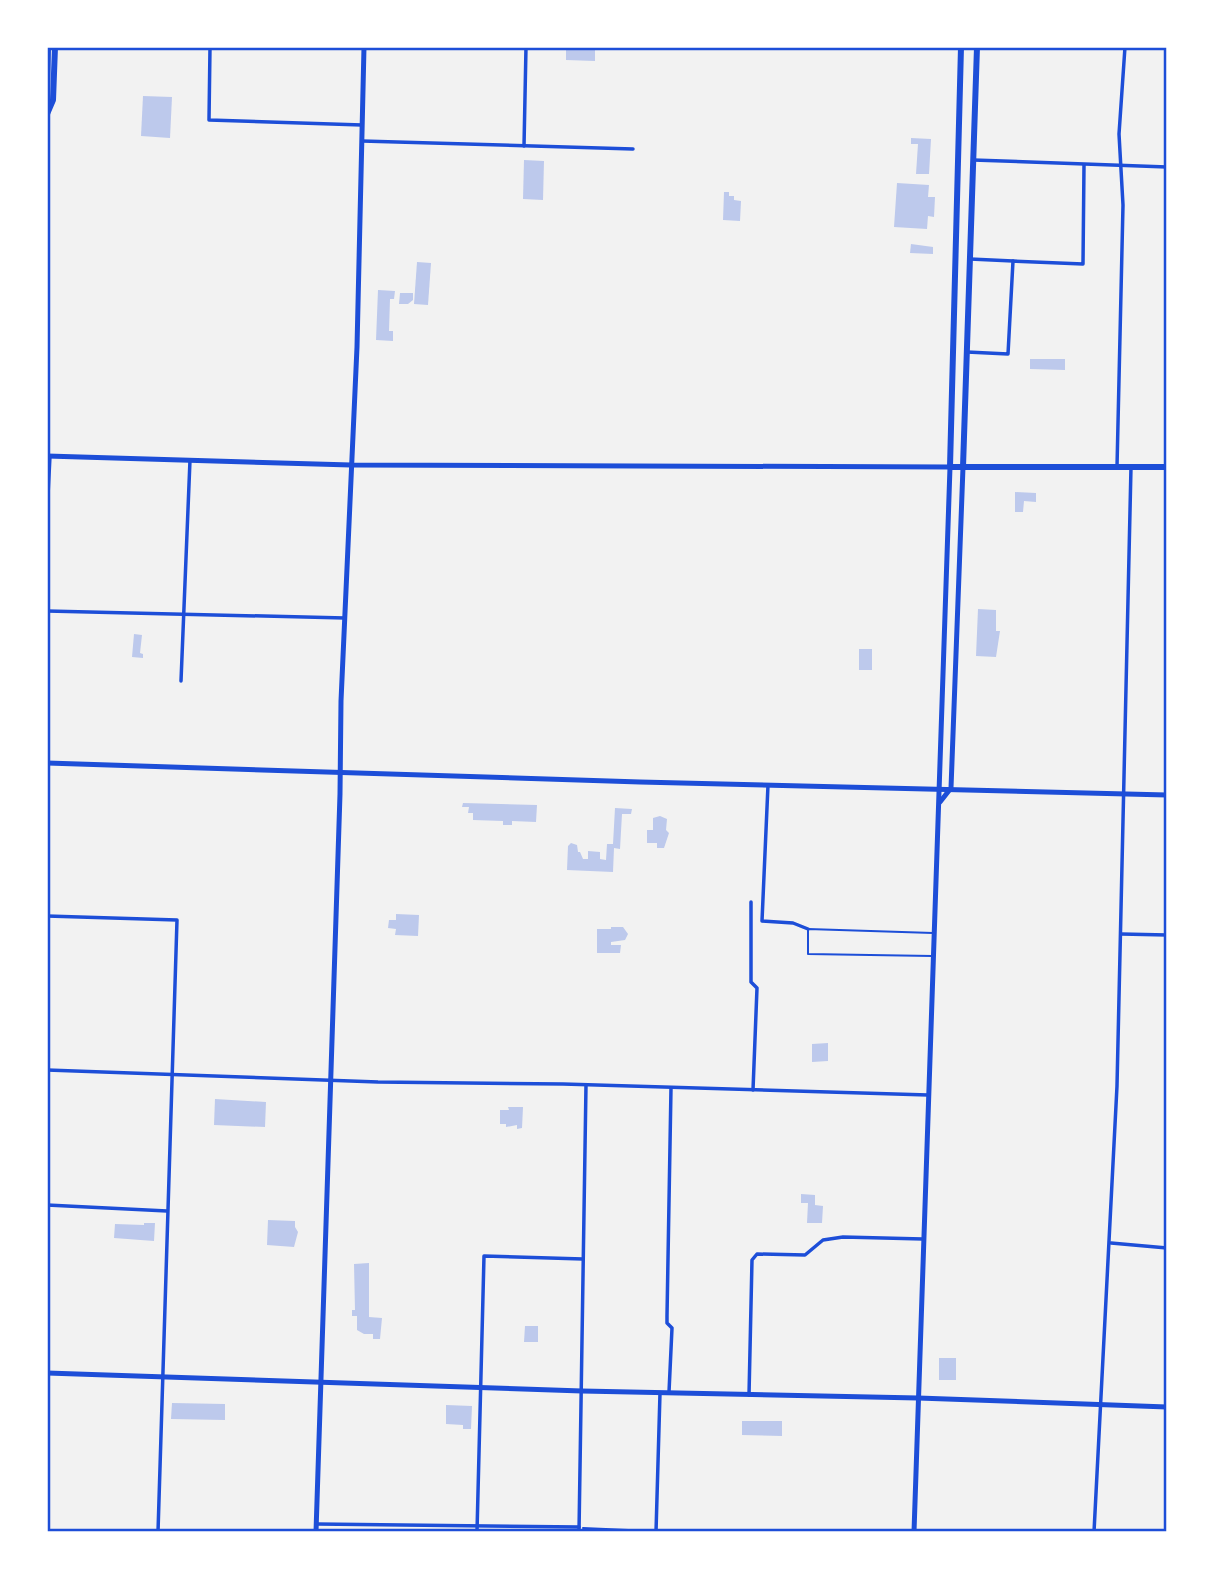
<svg xmlns="http://www.w3.org/2000/svg" width="1214" height="1579" font-family="'IBM Plex Sans',sans-serif">
<style>
.building{fill:#bdc9ec}
.lines{fill:none;stroke-linecap:round;stroke-linejoin:round}
.path{stroke:#1d4ed8;stroke-width:2}
.service{stroke:#1d4ed8;stroke-width:2}
.minor{stroke:#1d4ed8;stroke-width:3.5}
.tertiary{stroke:#1d4ed8;stroke-width:5}
.secondary{stroke:#1d4ed8;stroke-width:5}
.primary{stroke:#1d4ed8;stroke-width:6}
.neatline{fill:none;stroke:#1d4ed8;stroke-width:2.5}
</style>
<rect width="100%" height="100%" fill="#f2f2f2"/>
<!-- building -->
<g class="building">
<polygon points="566,47 595,47 595,61 566,60"/>
<polygon points="143,96 172,97 170,138 141,136"/>
<polygon points="911,138 931,139 929,174 916,174 918,144 911,144"/>
<polygon points="524,160 544,161 543,200 523,199"/>
<polygon points="897,183 929,185 928,197 935,197 934,217 928,216 927,229 894,227"/>
<polygon points="724,192 729,192 729,196 734,196 734,200 741,201 740,221 723,220"/>
<polygon points="911,244 933,247 933,254 910,253"/>
<polygon points="417,262 431,263 428,305 414,304"/>
<polygon points="378,290 395,291 394,299 390,299 389,331 393,331 393,341 376,340"/>
<polygon points="400,293 413,293 413,300 408,304 399,304"/>
<polygon points="1030,359 1065,359 1065,370 1030,369"/>
<polygon points="1015,492 1036,493 1036,502 1024,501 1023,512 1015,512"/>
<polygon points="978,609 996,610 996,631 1000,631 996,657 976,656"/>
<polygon points="134,634 142,635 140,653 143,654 143,658 132,657"/>
<rect x="859" y="649" width="13" height="21"/>
<polygon points="463,803 537,805 536,822 512,821 512,825 503,825 503,821 473,820 473,813 468,813 469,807 462,807"/>
<polygon points="615,808 632,809 631,814 622,814 620,849 614,848 613,872 567,870 568,846 571,843 577,845 578,852 580,852 583,859 588,859 588,851 600,852 600,859 606,860 607,844 613,844"/>
<polygon points="660,816 667,819 666,830 669,833 664,848 657,848 657,843 647,843 647,830 653,830 653,818"/>
<polygon points="396,914 419,915 418,936 395,935 396,929 388,928 389,920 396,920"/>
<polygon points="611,927 623,927 628,934 625,940 611,942 611,945 621,945 620,953 597,953 597,929 611,929"/>
<polygon points="828,1043 828,1061 812,1062 812,1044"/>
<polygon points="215,1099 266,1102 265,1127 214,1125"/>
<polygon points="508,1107 523,1107 522,1128 517,1129 517,1125 506,1127 506,1124 500,1124 500,1110 509,1110"/>
<polygon points="801,1194 815,1195 815,1205 823,1206 822,1223 807,1223 808,1203 801,1203"/>
<polygon points="268,1220 295,1221 295,1227 298,1232 294,1247 267,1245"/>
<polygon points="144,1223 155,1223 154,1241 114,1238 115,1224 144,1225"/>
<polygon points="369,1263 369,1317 382,1318 380,1339 373,1339 373,1334 364,1334 357,1330 357,1316 352,1316 352,1310 355,1310 354,1264"/>
<polygon points="525,1326 538,1326 538,1342 524,1342"/>
<rect x="939" y="1358" width="17" height="22"/>
<polygon points="172,1403 225,1404 225,1420 171,1419"/>
<polygon points="446,1405 472,1406 471,1429 463,1429 463,1425 446,1424"/>
<polygon points="742,1421 782,1421 782,1436 742,1435"/>
</g>
<g class="lines">
<!-- path -->
<polyline class="path" points="583,1528 651,1531"/>
<!-- service -->
<polyline class="service" points="932,956 808,954 808,929 933,933"/>
<!-- minor -->
<g class="minor">
<polyline points="210,47 209,120 362,125"/>
<polyline points="362,141 633,149"/>
<polyline points="524,146 526,47"/>
<polyline points="973,160 1167,167"/>
<polyline points="970,259 1013,261"/>
<polyline points="967,352 1008,354 1013,261 1083,264 1084,165"/>
<polyline points="1117,467 1123,205 1119,134 1125,47"/>
<polyline points="47,515 50,456"/>
<polyline points="47,611 345,618"/>
<polyline points="181,681 190,460"/>
<polyline points="768,785 762,921 793,923 808,929"/>
<polyline points="751,902 751,982 757,988 753,1090"/>
<polyline points="47,916 177,920 158,1532"/>
<polyline points="1121,934 1167,935"/>
<polyline points="47,1070 378,1082 563,1084 928,1095"/>
<polyline points="47,1205 167,1211"/>
<polyline points="1111,1243 1167,1248"/>
<polyline points="669,1392 672,1328 667,1323 667,1316 671,1088"/>
<polyline points="749,1395 752,1260 757,1254 805,1255 823,1240 843,1237 923,1239"/>
<polyline points="317,1524 579,1527"/>
<polyline points="657,1531 672,1532"/>
<polyline points="477,1532 484,1256 583,1259"/>
<polyline points="579,1532 586,1085"/>
<polyline points="656,1532 660,1393"/>
<polyline points="1094,1532 1117,1086 1131,467"/>
</g>
<!-- tertiary -->
<g class="tertiary">
<polyline points="47,763 640,782 1167,795"/>
<polyline points="940,802 951,788 963,467"/>
<polyline points="47,1373 582,1391 918,1398 1167,1407"/>
<polyline points="914,1532 950,467"/>
</g>
<!-- secondary -->
<g class="secondary">
<polyline points="47,456 351,465 950,467"/>
<polyline points="316,1532 340,794 341,701 357,347 364,47"/>
</g>
<!-- primary -->
<g class="primary">
<polyline points="961,47 950,467 1167,467"/>
<polyline points="47,94 48,47"/>
<polyline points="47,114 53,100 55,47"/>
<polyline points="963,467 977,47"/>
</g>
</g>
<!-- border -->
<rect width="1214" height="1579" fill="none" stroke="#ffffff" stroke-width="98"/>
<rect x="49" y="49" width="1116" height="1481" class="neatline"/>
</svg>
